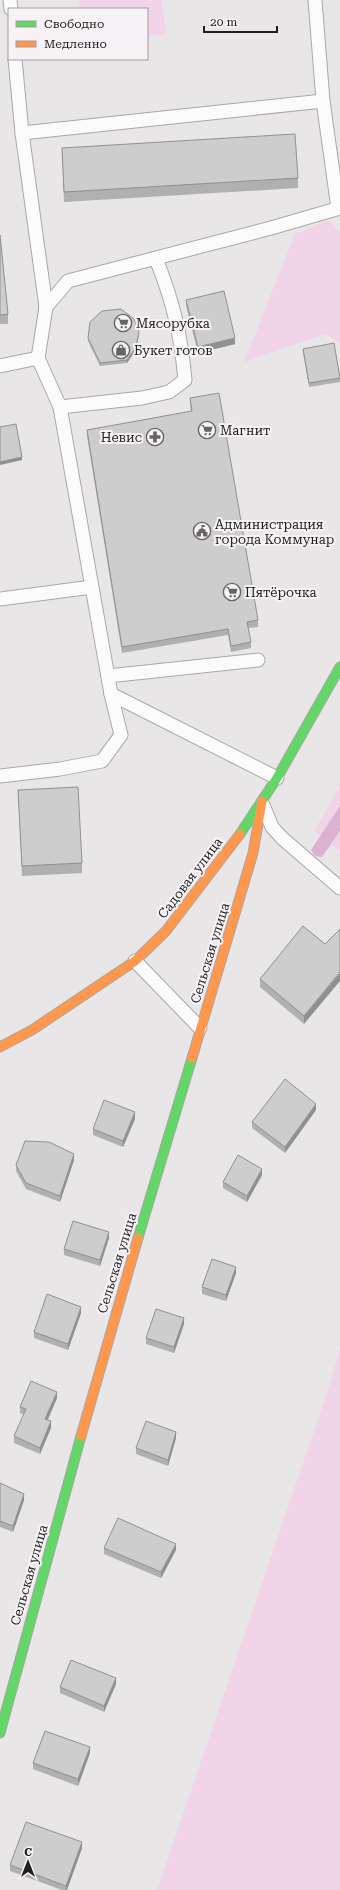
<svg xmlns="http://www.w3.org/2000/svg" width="340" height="1890" font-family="'Roboto Serif',serif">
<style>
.green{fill:#f2d4e9}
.water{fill:#dbb3d0}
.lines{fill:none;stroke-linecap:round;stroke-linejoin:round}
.lane-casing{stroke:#a9a7a8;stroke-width:15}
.fast-casing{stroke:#a9a7a8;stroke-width:11}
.slow-casing{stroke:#a9a7a8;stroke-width:11}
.lane{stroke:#fcfbfc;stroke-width:13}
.fast{stroke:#63d668;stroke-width:9}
.slow{stroke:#ff974d;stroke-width:9}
.wall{fill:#b0b0b0}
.shaded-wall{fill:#909090}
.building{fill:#cdcdcd;stroke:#909090}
.labels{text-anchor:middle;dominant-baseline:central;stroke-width:4;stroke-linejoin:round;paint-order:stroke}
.poi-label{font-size:13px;fill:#201e1f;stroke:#f7f2f6;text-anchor:start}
.street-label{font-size:13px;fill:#201e1f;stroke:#f7f2f6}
</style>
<rect width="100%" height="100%" fill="#e9e6e8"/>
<!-- green -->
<g class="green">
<polygon points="79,0 161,0 167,34 147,36 147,9 80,9"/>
<polygon points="328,220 340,232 340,344 326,334 244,362 295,234"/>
<polygon points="340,786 340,851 314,831"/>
<polygon points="340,1348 340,1890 157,1890 328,1390"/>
</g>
<!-- water -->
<polygon class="water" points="340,806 340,831 322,857 315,856 311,850"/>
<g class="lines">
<defs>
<g id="lane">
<polyline points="10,0 11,9"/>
<polyline points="315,0 323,101 338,208"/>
<polyline points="15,59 22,133 46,307"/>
<polyline points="22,133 323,101"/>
<polyline points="38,358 60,407 111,694 277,778"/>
<polyline points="0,366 38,358 46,307 68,281 271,228 340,208"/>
<path d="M 60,407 L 142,398 L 169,392 L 185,380 C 181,335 173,301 156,259"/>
<polyline points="0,599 92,587"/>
<polyline points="108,676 258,660"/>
<polyline points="0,776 60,769 102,761 121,735 111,694"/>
<polyline points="263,805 272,827 282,838 340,888"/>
<polyline points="135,961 200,1028"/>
</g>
<g id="fast">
<polyline points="240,834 277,778 340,667"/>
<polyline points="138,1238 192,1058"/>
<polyline points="0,1733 81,1436"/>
</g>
<g id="slow">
<polyline points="0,1047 32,1030 135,961 166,931 240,834"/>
<polyline points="192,1058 253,853 262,801"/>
<polyline points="81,1436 138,1238"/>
</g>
</defs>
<!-- lane casing -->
<use href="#lane" class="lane-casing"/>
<!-- fast casing -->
<use href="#fast" class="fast-casing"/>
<!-- slow casing -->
<use href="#slow" class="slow-casing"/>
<!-- lane -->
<use href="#lane" class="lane"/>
<!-- fast -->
<use href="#fast" class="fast"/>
<!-- slow -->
<use href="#slow" class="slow"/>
</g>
<!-- wall -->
<g class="wall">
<polygon points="62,148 298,178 298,188 64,202"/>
<polygon points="0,235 8,314 8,324 0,324"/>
<polygon points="186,300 235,344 198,353 186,306"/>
<polygon points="139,335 136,350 127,363 100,366 88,341 88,338"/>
<polygon points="303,349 340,376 340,382 309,387 303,352"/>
<polygon points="190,398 258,620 258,627 248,628 251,642 251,648 231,652 228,635 122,653 87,436 87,430 191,412 190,404"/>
<polygon points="18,790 82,863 82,873 22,876"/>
<polygon points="325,944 304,1024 260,987 260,979"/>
<polygon points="316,1110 285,1153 252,1128 252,1122"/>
<polygon points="135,1119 123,1147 93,1135 93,1129"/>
<polygon points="74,1160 60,1202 26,1189 16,1171 16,1165"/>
<polygon points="262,1175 247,1202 223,1188 223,1182"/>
<polygon points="109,1238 100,1266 64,1255 64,1249"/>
<polygon points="236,1273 226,1301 202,1294 202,1287"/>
<polygon points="81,1313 68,1350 34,1338 34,1332"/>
<polygon points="184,1324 174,1353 146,1344 146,1338"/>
<polygon points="57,1398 48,1420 51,1428 40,1454 14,1443 14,1436 24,1415 20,1413 20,1407"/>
<polygon points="176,1438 168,1466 136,1454 136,1448"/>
<polygon points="0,1483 24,1500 13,1532 0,1527"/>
<polygon points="104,1548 176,1550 161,1578 104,1554"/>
<polygon points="116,1684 104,1712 60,1693 60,1687"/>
<polygon points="90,1753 78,1786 33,1769 33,1763"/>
<polygon points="82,1848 67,1890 62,1890 10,1871 10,1865"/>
</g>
<!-- shaded-wall -->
<g class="shaded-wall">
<polygon points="139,332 136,350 127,363 127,360"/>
<polygon points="235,338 235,344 198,353 198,347"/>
<polygon points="22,457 22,460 0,465 0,462"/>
<polygon points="340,973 340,981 304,1024 304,1016"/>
<polygon points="316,1104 316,1110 285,1153 285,1147"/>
<polygon points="135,1112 135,1119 123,1147 123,1141"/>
<polygon points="74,1154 74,1160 60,1202 60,1196"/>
<polygon points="262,1169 262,1175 247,1202 247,1196"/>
<polygon points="109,1232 109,1238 100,1266 100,1260"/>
<polygon points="236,1267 236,1273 226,1301 226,1295"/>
<polygon points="81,1307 81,1313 68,1350 68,1344"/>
<polygon points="184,1318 184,1324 174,1353 174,1347"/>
<polygon points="57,1392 57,1398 45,1425 45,1419"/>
<polygon points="51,1421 51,1428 40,1454 40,1448"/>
<polygon points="176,1432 176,1438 168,1466 168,1460"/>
<polygon points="24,1494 24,1500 13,1532 13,1526"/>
<polygon points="176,1544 176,1550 161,1578 161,1572"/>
<polygon points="116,1678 116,1684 104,1712 104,1706"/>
<polygon points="90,1747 90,1753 78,1786 78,1779"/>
<polygon points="82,1842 82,1848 67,1890 66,1890 66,1886"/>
</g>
<!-- building -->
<g class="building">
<polygon points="295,134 298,178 64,192 62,148"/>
<polygon points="0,235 8,314 0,315"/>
<polygon points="224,291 235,338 198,347 186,300"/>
<polygon points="121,309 134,319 139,332 136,347 127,360 100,363 88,338 90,322 102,311"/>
<polygon points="334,343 340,378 309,383 303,349"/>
<polygon points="219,393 258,620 247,622 251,642 231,646 228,629 122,647 87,430 192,411 190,398"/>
<polygon points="16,424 22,457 0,462 0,427"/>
<polygon points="78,787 82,863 22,866 18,790"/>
<polygon points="303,926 325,944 340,929 340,972 304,1016 260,979"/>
<polygon points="285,1079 316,1104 285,1147 252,1122"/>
<polygon points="104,1100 135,1112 123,1141 93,1129"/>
<polygon points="25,1141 49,1142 74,1154 60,1196 26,1183 16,1165"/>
<polygon points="238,1155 262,1169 247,1196 223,1182"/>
<polygon points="73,1221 109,1232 100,1260 64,1249"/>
<polygon points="212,1259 236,1267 226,1295 202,1287"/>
<polygon points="47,1294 81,1307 68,1344 34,1332"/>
<polygon points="156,1309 184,1318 174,1347 146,1338"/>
<polygon points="31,1381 57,1392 45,1419 51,1421 40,1448 14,1436 26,1409 20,1407"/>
<polygon points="146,1421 176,1432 168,1460 136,1448"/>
<polygon points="0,1483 24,1494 13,1526 0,1521"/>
<polygon points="118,1518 176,1544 161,1572 104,1548"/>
<polygon points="71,1660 116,1678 104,1706 60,1687"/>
<polygon points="45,1731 90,1747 78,1779 33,1763"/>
<polygon points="26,1822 82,1842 66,1886 10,1865"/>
</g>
<!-- icons -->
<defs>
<symbol id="supermarket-ring" viewBox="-11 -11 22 22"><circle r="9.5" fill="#f7f2f6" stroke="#666465" stroke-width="1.5"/><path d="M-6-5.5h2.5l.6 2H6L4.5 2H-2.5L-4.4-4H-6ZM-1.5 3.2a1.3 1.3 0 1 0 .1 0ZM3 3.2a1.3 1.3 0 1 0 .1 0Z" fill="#666465"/></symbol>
<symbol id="shop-ring" viewBox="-11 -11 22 22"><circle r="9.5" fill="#f7f2f6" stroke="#666465" stroke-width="1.5"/><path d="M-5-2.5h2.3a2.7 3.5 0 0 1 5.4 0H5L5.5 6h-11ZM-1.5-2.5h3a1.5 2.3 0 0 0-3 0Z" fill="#666465"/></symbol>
<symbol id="pharmacy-ring" viewBox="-11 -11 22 22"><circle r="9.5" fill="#f7f2f6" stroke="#666465" stroke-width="1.5"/><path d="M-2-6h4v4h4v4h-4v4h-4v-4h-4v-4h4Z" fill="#666465"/></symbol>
<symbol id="civic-ring" viewBox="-11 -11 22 22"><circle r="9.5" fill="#f7f2f6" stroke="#666465" stroke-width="1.5"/><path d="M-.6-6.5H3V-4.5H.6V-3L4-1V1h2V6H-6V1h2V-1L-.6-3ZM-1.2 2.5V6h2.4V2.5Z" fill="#666465"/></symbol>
</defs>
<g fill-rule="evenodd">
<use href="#supermarket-ring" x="113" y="313" width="20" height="20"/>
<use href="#shop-ring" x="111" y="340" width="20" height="20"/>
<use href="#supermarket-ring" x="197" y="420" width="20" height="20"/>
<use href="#pharmacy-ring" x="145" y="427" width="20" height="20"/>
<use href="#civic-ring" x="192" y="521" width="20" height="20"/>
<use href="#supermarket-ring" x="222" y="582" width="20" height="20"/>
</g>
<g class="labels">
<!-- poi labels -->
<g class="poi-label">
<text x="136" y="323">Мясорубка</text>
<text x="134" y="350">Букет готов</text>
<text x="220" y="430">Магнит</text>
<text x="142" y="437" text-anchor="end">Невис</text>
<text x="215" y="524">Администрация<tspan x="215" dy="15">города Коммунар</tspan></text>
<text x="245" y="592">Пятёрочка</text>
</g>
<!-- street labels -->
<g class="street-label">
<text transform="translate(190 878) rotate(-53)">Садовая улица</text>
<text transform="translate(210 953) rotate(-73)">Сельская улица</text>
<text transform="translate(117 1263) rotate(-73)">Сельская улица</text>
<text transform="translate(29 1575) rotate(-74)">Сельская улица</text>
</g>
</g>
<!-- legend -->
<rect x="8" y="8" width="140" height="52" fill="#f7f2f6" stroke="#a19da0"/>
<rect x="16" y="21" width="20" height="6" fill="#63d668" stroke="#a19da0"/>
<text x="44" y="28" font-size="12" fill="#201e1f">Свободно</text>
<rect x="16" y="41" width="20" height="6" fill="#ff974d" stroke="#a19da0"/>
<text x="44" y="48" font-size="12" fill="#201e1f">Медленно</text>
<!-- north arrow -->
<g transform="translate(28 1862)" stroke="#f7f2f6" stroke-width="3" paint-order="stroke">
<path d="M0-3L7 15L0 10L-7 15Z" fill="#201e1f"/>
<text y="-6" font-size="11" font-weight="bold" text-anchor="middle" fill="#201e1f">С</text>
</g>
<!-- scale -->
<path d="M204 26v6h73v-6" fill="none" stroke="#201e1f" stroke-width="2"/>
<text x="210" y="26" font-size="12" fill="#201e1f" stroke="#f7f2f6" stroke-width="3" paint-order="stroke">20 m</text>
</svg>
